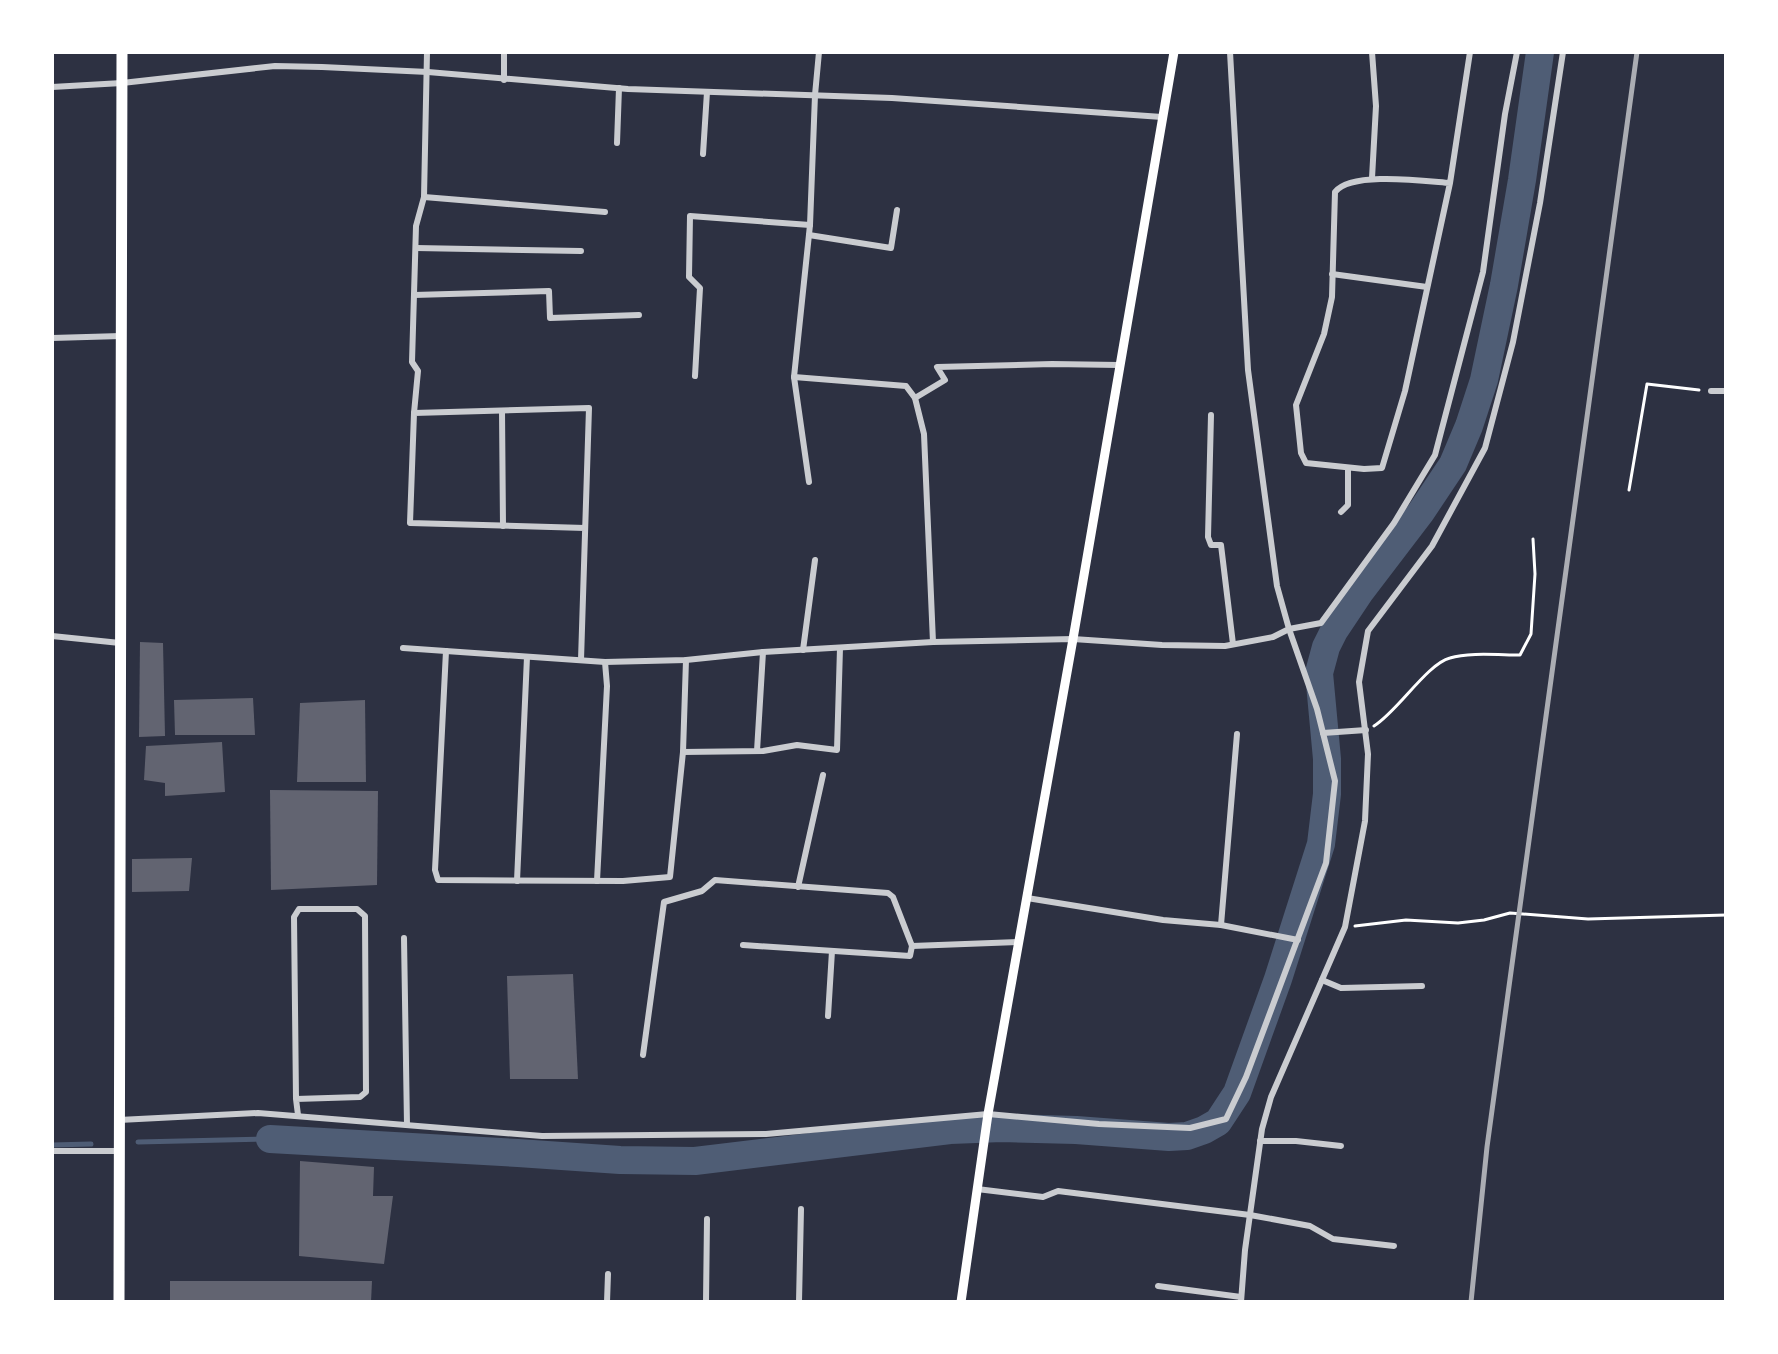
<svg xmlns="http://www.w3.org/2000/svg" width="1778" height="1354" font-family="Figtree,sans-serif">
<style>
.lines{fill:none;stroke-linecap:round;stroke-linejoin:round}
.stream{stroke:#4f5d75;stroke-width:5}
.river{stroke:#4f5d75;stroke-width:28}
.building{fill:#626471}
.path{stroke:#fff;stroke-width:3}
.minor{stroke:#caccd0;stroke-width:6}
.secondary{stroke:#fff;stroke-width:9}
.trunk{stroke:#fff;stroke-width:11}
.rail{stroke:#abadb3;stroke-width:5}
</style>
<rect width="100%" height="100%" fill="#2d3142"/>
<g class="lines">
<!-- stream -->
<g class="stream">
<polyline points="138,1142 270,1139"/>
<polyline points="52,1145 91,1144"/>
</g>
<!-- river -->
<polyline class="river" points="270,1139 518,1153 620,1160 695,1161 950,1130 1002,1128 1076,1130 1169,1137 1187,1136 1204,1130 1218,1122 1237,1093 1278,979 1321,844 1327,794 1327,759 1319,673 1326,647 1334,631 1360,592 1421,512 1453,464 1469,426 1484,380 1504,285 1522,180 1540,52"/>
</g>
<!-- building -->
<g class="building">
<polygon points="140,642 163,643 165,736 139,737"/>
<polygon points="253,698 255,735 175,735 174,700"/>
<polygon points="365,700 366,782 297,782 300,703"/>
<polygon points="222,742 225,792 165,796 165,783 144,780 146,746"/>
<polygon points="270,790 378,791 377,885 271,890"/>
<polygon points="192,858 189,891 132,892 132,859"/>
<polygon points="573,974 578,1079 510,1079 507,976"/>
<polygon points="300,1161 374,1167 373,1196 393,1196 384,1264 299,1256"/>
<polygon points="170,1281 372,1281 371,1302 170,1302"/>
</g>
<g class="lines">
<!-- path -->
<g class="path">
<polyline points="1629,490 1647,384 1699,390"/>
<path d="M 1374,726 C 1398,711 1427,664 1450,658 C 1468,652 1500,655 1520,655 L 1531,634 L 1535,574 L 1533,539"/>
<polyline points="1355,926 1406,920 1458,923 1484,920 1510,913 1588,919 1726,915"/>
</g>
<!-- minor -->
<g class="minor">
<polyline points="504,52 504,80"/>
<polyline points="819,52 815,95 810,225 794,377 906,386 915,398 924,434 933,642"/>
<polyline points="1372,52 1376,106 1372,178"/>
<polyline points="52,87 122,83 275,66 322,67 428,72 628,89 892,98 1162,117"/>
<polyline points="617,143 619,88"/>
<polyline points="703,154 707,92"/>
<path d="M 1450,183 C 1424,181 1351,171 1335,192 L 1332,297 L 1324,334 L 1296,405 L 1301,453 L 1306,463 L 1364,469 L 1382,468 L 1405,391 L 1450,183 L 1470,52"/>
<polyline points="424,197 605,212"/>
<polyline points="809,235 891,248 897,210"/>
<polyline points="416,248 581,251"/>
<polyline points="1332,274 1427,287"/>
<polyline points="414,295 549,291 550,318 639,315"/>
<polyline points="52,338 121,336"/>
<polyline points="695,376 700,288 689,277 690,216 810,225"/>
<polyline points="794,377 809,482"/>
<polyline points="1711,391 1726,391"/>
<polyline points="915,398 945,380 937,367 1052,364 1119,365"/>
<polyline points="502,411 503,526"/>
<polyline points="414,413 418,371 412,362 416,226 424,197 427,52"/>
<polyline points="1211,415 1208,537 1211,545 1221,545 1233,644"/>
<polyline points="1341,512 1348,505 1348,468"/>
<polyline points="52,636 120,643"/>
<polyline points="403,648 605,662 686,660 763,652 933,642 1073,639 1162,645 1225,646 1273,637 1289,629 1277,586 1248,370 1230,52"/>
<polyline points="803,650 815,560"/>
<polyline points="446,651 435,870 438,880 623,881 670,877 683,752 686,660"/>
<polyline points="581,660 589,408 414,413 410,523 585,528"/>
<polyline points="1323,733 1366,730"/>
<polyline points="757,751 763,652"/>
<polyline points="683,752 763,751 797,745 837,750 840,648"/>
<polyline points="517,881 527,657"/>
<polyline points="597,881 607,686 605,662"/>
<polyline points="798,887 823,775"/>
<polyline points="1027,898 1163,920 1221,925 1298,940"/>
<polyline points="1221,925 1237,734"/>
<polyline points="404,938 407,1125"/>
<polyline points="743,945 910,956 912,946"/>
<polyline points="1322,980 1341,988 1422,986"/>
<polyline points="828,1016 832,951"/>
<polyline points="643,1055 664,902 702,891 715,880 888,893 893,897 912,946 1019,942"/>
<polyline points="296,1099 360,1097 366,1092 365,916 357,909 299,909 294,917 296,1099 298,1115"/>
<polyline points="119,1120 258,1113 542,1136 766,1134 988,1114 1099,1124 1190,1128 1226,1119 1246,1077 1326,863 1335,781 1317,709 1289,629 1321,623 1394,523 1435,455 1483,272 1505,114 1517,52"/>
<polyline points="1260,1141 1296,1141 1341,1146"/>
<polyline points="52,1151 119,1151"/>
<polyline points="977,1189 1043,1197 1058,1191 1250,1215 1310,1226 1333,1239 1394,1246"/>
<polyline points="1158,1286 1241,1297"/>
<polyline points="607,1302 608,1274"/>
<polyline points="706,1302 707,1219"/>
<polyline points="799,1302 801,1209"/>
<polyline points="1241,1302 1245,1250 1262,1129 1271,1097 1345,927 1365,821 1368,754 1359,682 1368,631 1432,546 1485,448 1513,342 1540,203 1563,52"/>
</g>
<!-- secondary -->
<polyline class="secondary" points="961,1302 988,1114 1073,639 1174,52"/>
<!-- trunk -->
<polyline class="trunk" points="119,1302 122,52"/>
<!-- rail -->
<polyline class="rail" points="1471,1302 1487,1147 1637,52"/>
</g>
<!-- border -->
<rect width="1778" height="1354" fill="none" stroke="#ffffff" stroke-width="108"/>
</svg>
